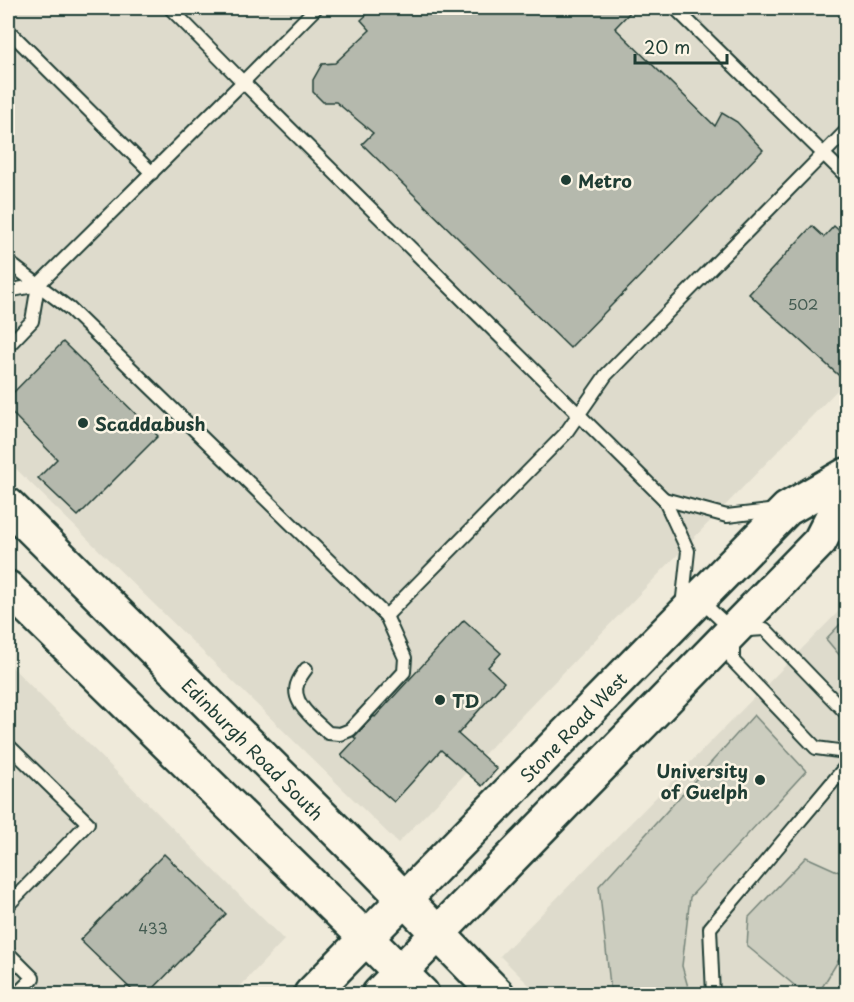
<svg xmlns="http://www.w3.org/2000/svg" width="854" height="1002" font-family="'Playpen Sans',sans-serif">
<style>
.built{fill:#dedbcc}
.green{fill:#cccdbf;stroke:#76857a;stroke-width:1.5}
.building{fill:#b5b9ad;stroke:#1f3d34;stroke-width:1.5}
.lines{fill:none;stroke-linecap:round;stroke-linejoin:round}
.service-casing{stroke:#1f3d34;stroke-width:16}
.secondary-casing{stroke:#1f3d34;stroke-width:38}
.service{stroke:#fcf5e5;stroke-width:12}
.secondary{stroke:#fcf5e5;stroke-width:33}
.poi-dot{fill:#1f3d34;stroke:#fcf5e5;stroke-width:2}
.labels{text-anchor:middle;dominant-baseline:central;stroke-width:5;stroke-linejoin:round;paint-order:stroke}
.number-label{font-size:15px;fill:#445c52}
.poi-label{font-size:18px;font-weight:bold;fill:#1f3d34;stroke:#fcf5e5;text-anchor:start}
.street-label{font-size:18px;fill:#1f3d34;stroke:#fcf5e5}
</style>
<rect width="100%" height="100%" fill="#efeada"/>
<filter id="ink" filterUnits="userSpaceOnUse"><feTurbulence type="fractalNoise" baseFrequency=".0167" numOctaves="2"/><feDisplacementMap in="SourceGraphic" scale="12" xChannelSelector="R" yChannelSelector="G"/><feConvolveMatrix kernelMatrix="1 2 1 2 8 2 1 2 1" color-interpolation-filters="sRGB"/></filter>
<g filter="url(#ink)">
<!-- built -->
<g class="built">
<polygon points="8,8 846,8 846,381 398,843 8,461"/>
<polygon points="846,604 846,994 538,994 500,956"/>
<polygon points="8,663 284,940 233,994 8,994"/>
</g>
<!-- green -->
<g class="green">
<polygon points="846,618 846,663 826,639"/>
<polygon points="754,715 806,771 690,897 682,966 690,994 611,994 599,886"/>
<polygon points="806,857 846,875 846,948 818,994 805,994 747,946 749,917"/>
</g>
<!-- building -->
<g class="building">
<polygon points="374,8 634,8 615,28 715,126 722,113 737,122 763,150 570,348 362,144 373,133 336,102 323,102 313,92 313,80 322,64 335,63 370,30 361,20"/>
<polygon points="812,226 824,237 834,226 846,237 846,382 749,294"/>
<polygon points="63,342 158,436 78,516 38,478 57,459 8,409 8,398"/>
<polygon points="464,620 501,653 488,667 504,682 458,734 497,769 482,786 441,750 394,802 341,755 356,739 354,737 374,716 375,717"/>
<polygon points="164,854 226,914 148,994 136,994 80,940"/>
</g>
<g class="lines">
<defs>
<g id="service">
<polyline points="170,8 243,82 316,8"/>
<polyline points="675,8 846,176"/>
<polyline points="8,30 152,173"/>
<polyline points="8,262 70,309 386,616 565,434 606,375 846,131"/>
<polyline points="8,291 38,285 243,82 664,499 688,551 682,607"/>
<polyline points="8,346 32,321 38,285"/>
<polyline points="664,499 727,516 777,510"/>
<polyline points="700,600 733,631 765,629 846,713"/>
<polyline points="733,638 733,661 816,748 846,752"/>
<path d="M 306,669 C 303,673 300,677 298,682 C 289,702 315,720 328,733 L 340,734 L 350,730 L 404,672 L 405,658 L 386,616"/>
<polyline points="8,745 88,823 8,905"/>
<polyline points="8,953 33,978 17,994"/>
<polyline points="713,994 710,928 846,766"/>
</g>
<g id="secondary">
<polyline points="8,505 374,868 497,994"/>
<polyline points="8,588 366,938 422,994"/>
<polyline points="311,994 787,509 846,475"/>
<polyline points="379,994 820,541 846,490"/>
</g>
</defs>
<!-- service casing -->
<use href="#service" class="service-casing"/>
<!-- secondary casing -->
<use href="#secondary" class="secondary-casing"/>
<!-- service -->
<use href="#service" class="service"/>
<!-- secondary -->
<use href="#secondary" class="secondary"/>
</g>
</g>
<!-- markers -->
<g class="poi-dot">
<circle cx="566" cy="180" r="6"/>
<circle cx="83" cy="423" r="6"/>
<circle cx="440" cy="700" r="6"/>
<circle cx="760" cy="780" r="6"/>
</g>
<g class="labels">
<!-- number labels -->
<g class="number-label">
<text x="803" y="303">502</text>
<text x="153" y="927">433</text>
</g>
<!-- poi labels -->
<g class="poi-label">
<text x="578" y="180">Metro</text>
<text x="95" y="423">Scaddabush</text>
<text x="452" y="700">TD</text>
<text x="748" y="770" text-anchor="end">University<tspan x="748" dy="21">of Guelph</tspan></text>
</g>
<!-- street labels -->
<g class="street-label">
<text transform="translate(573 727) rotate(-46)">Stone Road West</text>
<text transform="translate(253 749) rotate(45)">Edinburgh Road South</text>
</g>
</g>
<!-- margin -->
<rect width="854" height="1002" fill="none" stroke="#fcf5e5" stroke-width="30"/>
<rect x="15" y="15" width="824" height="972" fill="none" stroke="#1f3d34" stroke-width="2" filter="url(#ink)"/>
<!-- scale -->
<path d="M635 54v9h92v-9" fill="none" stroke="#1f3d34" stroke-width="3"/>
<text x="644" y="54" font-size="18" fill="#1f3d34" stroke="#fcf5e5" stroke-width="4.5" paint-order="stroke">20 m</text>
</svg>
